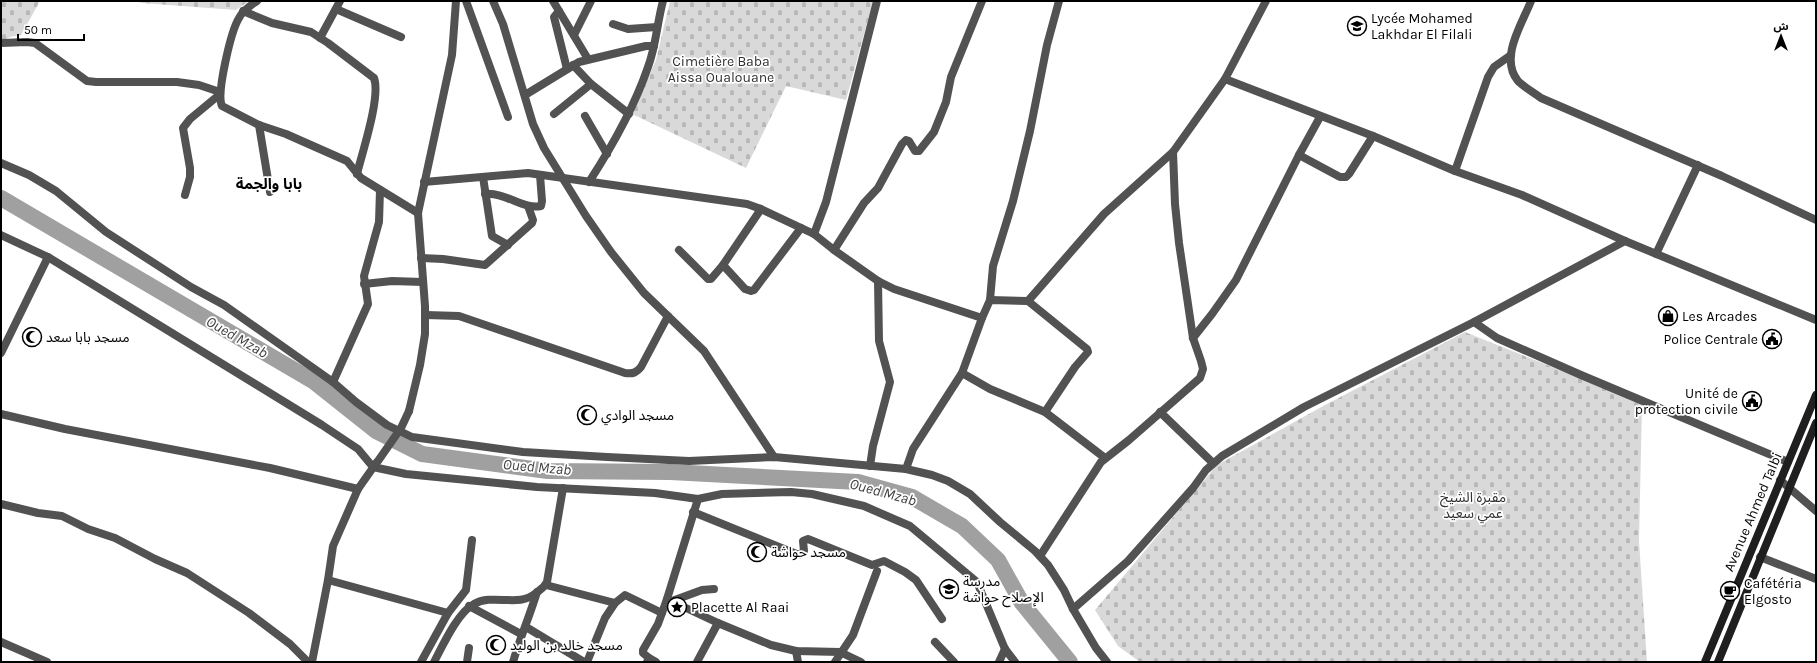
<svg xmlns="http://www.w3.org/2000/svg" width="1817" height="663" font-family="Karla,'Noto Sans Arabic',sans-serif">
<style>
.cemetery{fill:url(#cemetery-stones)}
.lines{fill:none;stroke-linecap:round;stroke-linejoin:round}
.river{stroke:#a0a0a0;stroke-width:16}
.minor{stroke:#525252;stroke-width:8}
.tertiary{stroke:#525252;stroke-width:8}
.secondary{stroke:#1f1f1f;stroke-width:8}
.minor-bridge{stroke:#525252;stroke-width:8}
.labels{text-anchor:middle;dominant-baseline:central;stroke-width:3.5;stroke-linejoin:round;paint-order:stroke}
.poi-label{font-size:14px;fill:#000;stroke:#fff;text-anchor:start}
.park-label{font-size:14px;fill:#303030;stroke:#fff}
.street-label{font-size:14px;fill:#000;stroke:#fff}
.neighbourhood-label{font-size:15px;font-weight:bold;fill:#000;stroke:#fff}
.water-label{font-size:15px;font-style:italic;fill:#414141;stroke:#fff}
</style>
<defs>
<pattern id="cemetery-stones" width="16" height="16" patternUnits="userSpaceOnUse"><rect width="16" height="16" fill="#d9d9d9"/><path d="M2 7V4a2 2 0 0 1 4 0v3zM10 15v-3a2 2 0 0 1 4 0v3z" fill="#b8b8b8"/></pattern>
</defs>
<rect width="100%" height="100%" fill="#fff"/>
<!-- cemetery -->
<g class="cemetery">
<polygon points="1,1 40,1 21,35 10,37 4,40 1,40"/>
<polygon points="136,1 249,1 236,10 142,3"/>
<polygon points="670,1 873,1 846,100 786,86 746,168 632,114 656,60"/>
<polygon points="1465,332 1642,403 1639,541 1647,662 1140,662 1118,646 1095,610 1217,465 1325,405"/>
</g>
<g class="lines">
<!-- river -->
<polyline class="river" points="1,198 313,381 376,431 422,454 548,471 670,472 858,482 912,497 962,526 998,560 1022,603 1070,662"/>
<!-- minor -->
<g class="minor">
<path d="M 257,1 C 250,6 243,10 239,18 C 231,31 216,94 222,106 L 259,125 L 286,134 L 347,161 L 361,178 L 418,213"/>
<polyline points="466,1 508,117"/>
<polyline points="493,1 503,24 533,124 544,148 586,216 611,252 644,293 704,351 774,457"/>
<polyline points="553,1 588,59"/>
<polyline points="1266,1 1225,79 1373,136 1455,171 1522,195 1625,241 1816,320"/>
<path d="M 1531,1 C 1522,24 1499,58 1518,81 C 1525,88 1533,92 1541,98 L 1722,176 L 1816,220"/>
<polyline points="336,9 401,37"/>
<path d="M 243,11 L 272,23 L 311,32 L 328,43 L 374,78 C 381,97 362,153 357,174"/>
<polyline points="559,11 554,17 567,69"/>
<polyline points="613,24 628,29 657,27"/>
<polyline points="574,35 591,1"/>
<polyline points="320,38 340,1"/>
<polyline points="1,43 27,42 35,43 87,81 96,82 177,82 199,85 220,92"/>
<polyline points="573,65 591,84 629,114"/>
<polyline points="525,95 579,62 646,46 654,46"/>
<polyline points="554,114 591,84"/>
<polyline points="585,116 607,154"/>
<polyline points="259,125 270,192"/>
<polyline points="1299,155 1340,177 1346,177 1349,174 1373,136"/>
<polyline points="1455,171 1488,77 1494,67 1511,55"/>
<polyline points="483,177 492,236 508,245"/>
<polyline points="424,182 528,173 747,204 761,209 814,234 834,250 878,281 894,289 982,318 990,300 1028,301 1087,349 1088,352 1075,367 1045,412"/>
<path d="M 589,182 C 613,145 634,108 648,67 C 656,46 657,23 663,1"/>
<path d="M 485,194 C 506,192 523,210 541,206 L 542,201 L 540,175"/>
<polyline points="185,195 190,177 190,168 183,128 190,119 219,95"/>
<polyline points="814,234 826,202 877,1"/>
<polyline points="1,235 48,257 322,425 358,449 373,467 406,474 537,487 655,493 698,499 722,494 791,492 812,494 864,506 910,526 977,582 1005,649 1015,662"/>
<polyline points="1625,241 1474,322 1497,338 1581,375 1788,462"/>
<polyline points="679,250 708,279 711,279 723,265 761,209"/>
<polyline points="834,250 864,203 878,188 902,144 906,140 909,141 915,151 919,151 934,132 946,102 951,77 982,1"/>
<polyline points="1656,254 1698,165"/>
<polyline points="421,258 443,259 485,265 532,223 533,220 528,206"/>
<polyline points="723,265 745,289 751,291 754,290 801,228"/>
<polyline points="364,284 392,281 423,282"/>
<polyline points="990,300 993,266 1013,201 1030,131 1047,45 1059,1"/>
<polyline points="1028,301 1104,214 1173,152"/>
<path d="M 426,315 L 459,316 L 625,373 C 633,374 636,373 641,367 L 668,316"/>
<polyline points="1193,338 1212,314 1236,280 1299,155 1320,117"/>
<polyline points="1,353 48,257"/>
<polyline points="962,373 990,389 1045,412 1105,458"/>
<polyline points="333,382 368,304 364,276 379,222 380,190"/>
<polyline points="409,411 420,365 425,334 425,306 418,213 452,55 456,1"/>
<polyline points="1160,412 1213,463"/>
<polyline points="1,414 65,429 270,468 358,489"/>
<polyline points="870,466 873,446 890,382 879,341 878,281"/>
<polyline points="906,469 913,449 962,373 982,318"/>
<polyline points="1780,480 1816,511"/>
<polyline points="1,504 38,513 62,516 88,529 115,538 155,559 187,573 249,613 290,644 308,662"/>
<polyline points="693,512 799,555 804,551 803,541 808,539 872,565 884,561 905,572 916,580 942,619"/>
<polyline points="1040,556 1101,462 1129,440 1200,378 1203,369 1201,361 1193,338 1179,243 1175,204 1173,152 1225,79"/>
<polyline points="1760,557 1816,579"/>
<polyline points="328,580 448,613"/>
<polyline points="546,585 615,603 625,595 662,613"/>
<polyline points="667,599 718,623 771,645 796,651 840,652 861,662"/>
<polyline points="672,601 702,590 714,589"/>
<polyline points="469,606 521,634"/>
<polyline points="1073,609 1128,561 1193,488 1206,470 1222,456 1304,407 1474,322"/>
<polyline points="526,627 584,662"/>
<polyline points="1,642 47,662"/>
<polyline points="935,642 954,662"/>
<polyline points="796,651 798,662"/>
<polyline points="649,658 656,662"/>
<polyline points="312,662 328,580 333,546 358,489 377,462"/>
<polyline points="421,662 448,613 466,590 472,540"/>
<path d="M 434,662 C 443,645 458,612 474,604 C 493,593 519,608 536,593 C 541,589 544,588 547,582 L 563,488"/>
<polyline points="467,662 469,648"/>
<path d="M 513,662 C 520,638 530,615 537,592"/>
<polyline points="587,662 605,618 615,603"/>
<polyline points="647,662 649,658 643,653 643,650 658,624 667,599 698,499"/>
<polyline points="697,662 718,623"/>
<polyline points="835,662 853,635 877,571"/>
<polyline points="999,662 1005,649"/>
</g>
<!-- tertiary -->
<polyline class="tertiary" points="1,163 29,175 56,191 106,232 191,287 224,305 333,382 356,402 387,425 412,437 523,452 607,457 689,461 774,457 906,469 932,475 948,481 970,494 1000,522 1035,551 1048,565 1064,590 1073,609 1096,648 1107,662"/>
<!-- secondary -->
<g class="secondary">
<polyline points="1705,662 1816,395"/>
<polyline points="1718,662 1816,423"/>
</g>
<!-- minor-bridge -->
<polyline class="minor-bridge" points="378,461 401,428 409,411"/>
</g>
<!-- icons -->
<defs>
<symbol id="school-ring" viewBox="-11 -11 22 22"><circle r="9.5" fill="#fff" stroke="#000" stroke-width="1.5"/><path d="M0-5L7-2L0 1L-7-2ZM-4 1L0 2.5L4 1V4Q0 6-4 4Z" fill="#000"/></symbol>
<symbol id="shop-ring" viewBox="-11 -11 22 22"><circle r="9.5" fill="#fff" stroke="#000" stroke-width="1.5"/><path d="M-5-2.5h2.3a2.7 3.5 0 0 1 5.4 0H5L5.5 6h-11ZM-1.5-2.5h3a1.5 2.3 0 0 0-3 0Z" fill="#000"/></symbol>
<symbol id="mosque-ring" viewBox="-11 -11 22 22"><circle r="9.5" fill="#fff" stroke="#000" stroke-width="1.5"/><path d="M3.5-4.9A6 6 0 1 0 3.5 4.9A5 5 0 1 1 3.5-4.9Z" fill="#000"/></symbol>
<symbol id="civic-ring" viewBox="-11 -11 22 22"><circle r="9.5" fill="#fff" stroke="#000" stroke-width="1.5"/><path d="M-.6-6.5H3V-4.5H.6V-3L4-1V1h2V6H-6V1h2V-1L-.6-3ZM-1.2 2.5V6h2.4V2.5Z" fill="#000"/></symbol>
<symbol id="cafe-ring" viewBox="-11 -11 22 22"><circle r="9.5" fill="#fff" stroke="#000" stroke-width="1.5"/><path d="M-5.5-4.5H6V0H3Q3 3.5 0 3.5H-2.5Q-5.5 3.5-5.5 0ZM3-3.2v2h1.7v-2ZM-6 4.5H4V6H-6Z" fill="#000"/></symbol>
<symbol id="sight-ring" viewBox="-11 -11 22 22"><circle r="9.5" fill="#fff" stroke="#000" stroke-width="1.5"/><path d="M0-6L1.8-2.2L6-1.7L2.9 1.2L3.7 5.4L0 3.3L-3.7 5.4L-2.9 1.2L-6-1.7L-1.8-2.2Z" fill="#000"/></symbol>
</defs>
<g fill-rule="evenodd">
<use href="#school-ring" x="1346" y="15" width="22" height="22"/>
<use href="#shop-ring" x="1657" y="305" width="22" height="22"/>
<use href="#mosque-ring" x="21" y="326" width="22" height="22"/>
<use href="#civic-ring" x="1761" y="328" width="22" height="22"/>
<use href="#civic-ring" x="1741" y="390" width="22" height="22"/>
<use href="#mosque-ring" x="576" y="404" width="22" height="22"/>
<use href="#mosque-ring" x="746" y="541" width="22" height="22"/>
<use href="#school-ring" x="938" y="578" width="22" height="22"/>
<use href="#cafe-ring" x="1719" y="580" width="22" height="22"/>
<use href="#sight-ring" x="666" y="596" width="22" height="22"/>
<use href="#mosque-ring" x="485" y="634" width="22" height="22"/>
</g>
<g class="labels">
<!-- poi labels -->
<g class="poi-label">
<text x="1371" y="18">Lycée Mohamed<tspan x="1371" dy="16">Lakhdar El Filali</tspan></text>
<text x="1682" y="316">Les Arcades</text>
<text x="46" y="337">مسجد بابا سعد</text>
<text x="1758" y="339" text-anchor="end">Police Centrale</text>
<text x="1738" y="393" text-anchor="end">Unité de<tspan x="1738" dy="16">protection civile</tspan></text>
<text x="601" y="415">مسجد الوادي</text>
<text x="771" y="552">مسجد حواشة</text>
<text x="963" y="581">مدرسة<tspan x="963" dy="16">الإصلاح حواشة</tspan></text>
<text x="1744" y="583">Cafétéria<tspan x="1744" dy="16">Elgosto</tspan></text>
<text x="691" y="607">Placette Al Raai</text>
<text x="510" y="645">مسجد خالد بن الوليد</text>
</g>
<!-- park labels -->
<g class="park-label">
<text x="721" y="61">Cimetière Baba<tspan x="721" dy="16">Aissa Oualouane</tspan></text>
<text x="1473" y="497">مقبرة الشيخ<tspan x="1473" dy="16">عمي سعيد</tspan></text>
</g>
<!-- street labels -->
<g class="street-label">
<text transform="translate(1753 512) rotate(-67)">Avenue Ahmed Talbi</text>
</g>
<!-- neighbourhood labels -->
<g class="neighbourhood-label">
<text x="269" y="184">بابا والجمة</text>
</g>
<!-- water labels -->
<g class="water-label">
<text transform="translate(237 337) rotate(30)">Oued Mzab</text>
<text transform="translate(537 467) rotate(5)">Oued Mzab</text>
<text transform="translate(883 492) rotate(15)">Oued Mzab</text>
</g>
</g>
<!-- border -->
<rect width="1817" height="663" fill="none" stroke="#000000" stroke-width="4"/>
<!-- north arrow -->
<g transform="translate(1781 36)" stroke="#ffffff" stroke-width="3" paint-order="stroke">
<path d="M0-3L7 15L0 10L-7 15Z" fill="#000000"/>
<text y="-6" font-size="11" font-weight="bold" text-anchor="middle" fill="#000000">ش</text>
</g>
<!-- scale -->
<path d="M18 34v6h66v-6" fill="none" stroke="#000000" stroke-width="2"/>
<text x="24" y="34" font-size="12" fill="#000000" stroke="#ffffff" stroke-width="3" paint-order="stroke">50 m</text>
</svg>
